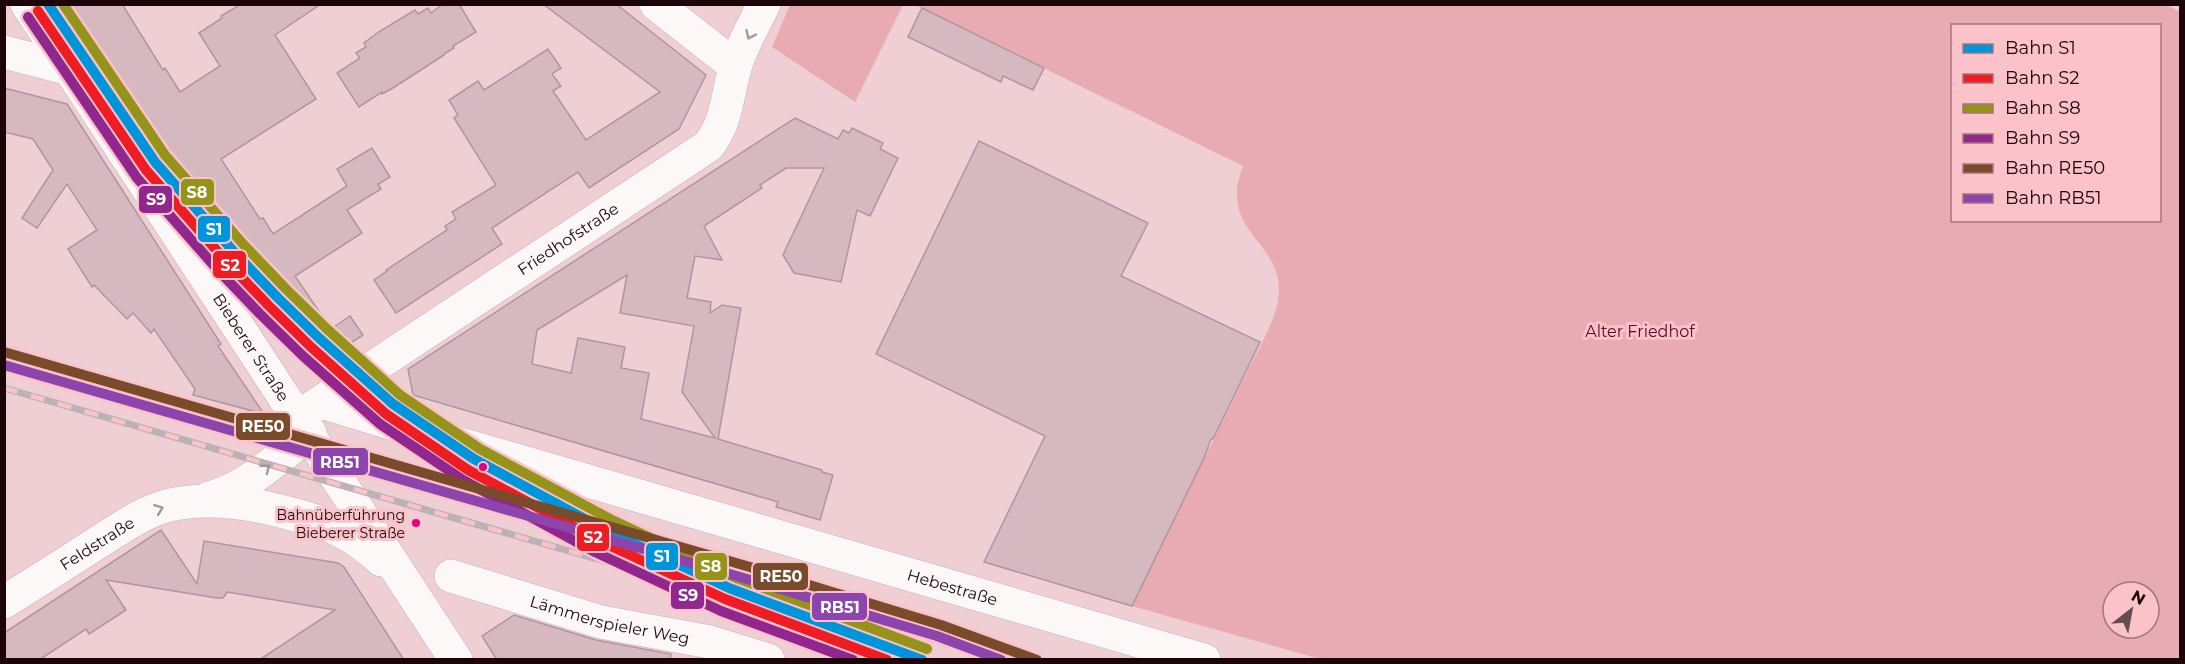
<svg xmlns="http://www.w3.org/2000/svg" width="2185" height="664" font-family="Montserrat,sans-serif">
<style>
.green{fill:#e8abb4;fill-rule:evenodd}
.building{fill:#d6b8c1;stroke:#af969d;stroke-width:1.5;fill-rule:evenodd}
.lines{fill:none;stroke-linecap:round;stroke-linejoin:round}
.minor-casing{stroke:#c9afb2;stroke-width:34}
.minor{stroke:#fdf8f8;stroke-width:33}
.rail-casing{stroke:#bab2b4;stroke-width:7}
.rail{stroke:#fcc2c9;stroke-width:4.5;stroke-dasharray:14;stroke-linecap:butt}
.rail-1-casing{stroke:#fcc2c9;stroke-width:15}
.rail-2-casing{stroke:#fcc2c9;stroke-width:15}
.rail-3-casing{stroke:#fcc2c9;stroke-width:15}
.rail-4-casing{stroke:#fcc2c9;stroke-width:15}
.rail-5-casing{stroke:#fcc2c9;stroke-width:15}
.rail-6-casing{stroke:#fcc2c9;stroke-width:15}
.rail-1{stroke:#0095da;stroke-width:10}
.rail-2{stroke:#ee1c23;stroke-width:10}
.rail-3{stroke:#96931a;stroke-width:10}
.rail-4{stroke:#91268f;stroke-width:10}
.rail-5{stroke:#7a4b2a;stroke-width:10}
.rail-6{stroke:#8e44ad;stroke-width:10}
.oneway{stroke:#a39798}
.bus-dot{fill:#e5007d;stroke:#fcc2c9;stroke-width:2}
.labels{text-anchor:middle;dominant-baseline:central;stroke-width:6;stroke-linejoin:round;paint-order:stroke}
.bus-label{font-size:14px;fill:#1c0509;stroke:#fcc2c9;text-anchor:end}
.street-label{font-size:16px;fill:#1c0509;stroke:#fcc2c9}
.park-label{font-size:16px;fill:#580a21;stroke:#fcc2c9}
.line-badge{stroke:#fcc2c9;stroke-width:2}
.badge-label{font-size:16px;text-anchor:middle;font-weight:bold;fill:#fff}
</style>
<rect width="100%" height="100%" fill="#efcfd3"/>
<!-- green -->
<g class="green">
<path d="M 2165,4 L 2180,12 L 2180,659 L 1320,659 L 1132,606 C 1167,534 1202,463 1237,392 C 1248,368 1275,324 1278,300 C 1286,250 1236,238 1237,193 C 1237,184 1240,174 1243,166 L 915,5 ZM 1952,26 L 2160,26 L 2160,220 L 1952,220 ZM 2113,592 L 2149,592 L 2149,628 L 2113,628 Z"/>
<polygon points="790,5 903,5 855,102 772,47"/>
</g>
<!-- building -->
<g class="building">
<polygon points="71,4 122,4 163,70 165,68 180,92 220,66 199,33 222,18 221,16 241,4 321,4 275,35 316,99 221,159 260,219 263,218 273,234 347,186 337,169 372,148 390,177 378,184 381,189 347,210 362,233 295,276 331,329 350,316 363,335 314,367 305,365"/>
<polygon points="443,4 459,4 476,32 453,46 454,48 444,54 444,55 393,88 382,94 382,92 359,107 337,73 360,58 356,53 366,47 364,43 380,31 415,10 418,14 428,8 431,13"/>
<polygon points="543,4 616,4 706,75 679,129 589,188 578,172 492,228 502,244 396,313 374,280 387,271 386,270 447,230 445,226 456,219 452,212 496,185 454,118 458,115 449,100 478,81 484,90 548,49 561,68 552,74 561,86 553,91 586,140 660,92"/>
<polygon points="922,8 1044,68 1033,90 1003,76 1001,82 908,37"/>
<polygon points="4,88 67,104 221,344 218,346 264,414 193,395 195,389 154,329 151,333 133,313 127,319 94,285 92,287 68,249 97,230 67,184 37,228 22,218 53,170 33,139 4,132"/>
<path d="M 795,118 L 838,139 L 843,130 L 849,133 L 852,128 L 883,143 L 880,149 L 898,158 L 870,216 L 857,210 L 841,282 L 794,273 L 783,255 L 824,168 L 786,168 L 760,185 L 762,188 L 704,226 L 722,260 L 695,256 L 687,298 L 711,302 L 710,313 L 722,305 L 741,308 L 718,439 L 822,470 L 822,472 L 833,475 L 820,520 L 776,507 L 778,502 L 413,395 L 408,369 ZM 627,275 L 620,313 L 694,326 L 682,392 L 715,438 L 641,419 L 649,373 L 621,368 L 625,347 L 578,338 L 571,373 L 532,364 L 537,330 Z"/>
<polygon points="979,141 1148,223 1121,276 1260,342 1213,439 1211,439 1204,458 1132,606 984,562 1045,436 876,354"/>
<polygon points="161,530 197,584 204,541 338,563 344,567 404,660 259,660 335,610 227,592 223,598 217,598 106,580 126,610 89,634 86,629 39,660 4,660 4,633"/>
<polygon points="514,615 596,640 671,654 670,660 497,660 482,636"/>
</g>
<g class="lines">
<defs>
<g id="minor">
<path id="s1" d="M 27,4 L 456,660"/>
<polyline points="656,4 735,66"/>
<polyline points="4,52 70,69"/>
<path id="s2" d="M 321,402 L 433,436 L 1204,660"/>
<path id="s3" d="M 310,409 L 708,146 C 727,123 727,96 735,68 C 741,46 754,25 764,4"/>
<path d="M 209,498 C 248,488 278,458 310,433"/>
<path id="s4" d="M 451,576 L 601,622 L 710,642 L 768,660"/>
<path id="s5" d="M 4,602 C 35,583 66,563 97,543 C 120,529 144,511 170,505 C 208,496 251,503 288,513 C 327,523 352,532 381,560"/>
</g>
</defs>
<!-- minor casing -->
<use href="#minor" class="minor-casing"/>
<!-- minor -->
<use href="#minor" class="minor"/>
<defs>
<polyline id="rail" points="4,388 614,564 698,594 851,660"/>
</defs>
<!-- rail casing -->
<use href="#rail" class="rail-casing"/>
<!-- rail -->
<use href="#rail" class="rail"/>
<defs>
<polyline id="rail-1" points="48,4 155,162 235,253 277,297 319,338 393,404 474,459 605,530 729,588 922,660"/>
<polyline id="rail-2" points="38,11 146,170 226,261 268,305 311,347 386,414 468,470 600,541 725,599 887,660"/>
<polyline id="rail-3" points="63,4 165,155 244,245 286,289 327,329 400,395 480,449 610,519 734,577 927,649"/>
<polyline id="rail-4" points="28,17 137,178 217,269 260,314 303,356 380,424 463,480 595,552 721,611 853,660"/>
<polyline id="rail-5" points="4,352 750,567 941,625 1037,660"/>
<polyline id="rail-6" points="4,365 747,579 937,636 1001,660"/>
</defs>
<!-- rail-1 casing -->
<use href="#rail-1" class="rail-1-casing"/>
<!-- rail-2 casing -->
<use href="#rail-2" class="rail-2-casing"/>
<!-- rail-3 casing -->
<use href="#rail-3" class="rail-3-casing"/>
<!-- rail-4 casing -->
<use href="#rail-4" class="rail-4-casing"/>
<!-- rail-5 casing -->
<use href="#rail-5" class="rail-5-casing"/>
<!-- rail-6 casing -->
<use href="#rail-6" class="rail-6-casing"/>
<!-- rail-1 -->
<use href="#rail-1" class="rail-1"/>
<!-- rail-2 -->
<use href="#rail-2" class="rail-2"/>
<!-- rail-3 -->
<use href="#rail-3" class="rail-3"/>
<!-- rail-4 -->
<use href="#rail-4" class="rail-4"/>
<!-- rail-5 -->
<use href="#rail-5" class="rail-5"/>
<!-- rail-6 -->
<use href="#rail-6" class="rail-6"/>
</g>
<!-- one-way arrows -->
<defs><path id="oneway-chevron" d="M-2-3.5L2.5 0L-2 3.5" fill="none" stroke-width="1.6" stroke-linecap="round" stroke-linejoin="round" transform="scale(1.5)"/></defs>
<g class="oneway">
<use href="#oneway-chevron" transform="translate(750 35) rotate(115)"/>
<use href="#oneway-chevron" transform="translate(266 468) rotate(-38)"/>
<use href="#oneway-chevron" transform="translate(159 509) rotate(-21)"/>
</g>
<!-- markers -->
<g class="bus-dot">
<circle cx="483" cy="467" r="5"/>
<circle cx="416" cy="523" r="5"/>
</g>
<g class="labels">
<!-- bus labels -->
<g class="bus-label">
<text x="405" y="515">Bahnüberführung<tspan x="405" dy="18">Bieberer Straße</tspan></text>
</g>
<!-- street labels -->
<g class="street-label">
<text stroke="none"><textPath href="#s3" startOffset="309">Friedhofstraße</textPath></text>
<text stroke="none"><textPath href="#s1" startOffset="410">Bieberer Straße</textPath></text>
<text stroke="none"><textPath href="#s5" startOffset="110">Feldstraße</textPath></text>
<text stroke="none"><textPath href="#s2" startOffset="658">Hebestraße</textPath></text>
<text stroke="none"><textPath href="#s4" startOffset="165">Lämmerspieler Weg</textPath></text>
</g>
<!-- park labels -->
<g class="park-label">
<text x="1640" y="331">Alter Friedhof</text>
</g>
</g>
<g class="line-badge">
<rect x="180" y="178" width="35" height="28" rx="6" fill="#96931a"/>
<rect x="138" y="185" width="35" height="29" rx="6" fill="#91268f"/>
<rect x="197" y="215" width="34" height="28" rx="6" fill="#0095da"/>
<rect x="212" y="250" width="35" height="29" rx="6" fill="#ee1c23"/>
<rect x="235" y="412" width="56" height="29" rx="6" fill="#7a4b2a"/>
<rect x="312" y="447" width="57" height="29" rx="6" fill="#8e44ad"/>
<rect x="576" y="523" width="34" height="29" rx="6" fill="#ee1c23"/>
<rect x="645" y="542" width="34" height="29" rx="6" fill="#0095da"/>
<rect x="694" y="552" width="34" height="29" rx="6" fill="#96931a"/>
<rect x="752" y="562" width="57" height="29" rx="6" fill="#7a4b2a"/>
<rect x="670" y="581" width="35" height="29" rx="6" fill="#91268f"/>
<rect x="811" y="592" width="57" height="29" rx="6" fill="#8e44ad"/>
</g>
<g class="badge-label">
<text x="197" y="198">S8</text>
<text x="156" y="205">S9</text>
<text x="214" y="235">S1</text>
<text x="230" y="271">S2</text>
<text x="263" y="432">RE50</text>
<text x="340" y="468">RB51</text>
<text x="593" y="543">S2</text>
<text x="662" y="562">S1</text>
<text x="711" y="572">S8</text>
<text x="781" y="582">RE50</text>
<text x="688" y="601">S9</text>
<text x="840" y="613">RB51</text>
</g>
<!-- border -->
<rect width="2185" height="664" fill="none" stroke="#1c0509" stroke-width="12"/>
<!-- legend -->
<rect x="1951" y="24" width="210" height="198" fill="#fcc2c9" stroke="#a2767c" stroke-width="1.5"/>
<rect x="1963" y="44" width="30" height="9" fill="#0095da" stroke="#a2767c" stroke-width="1.5"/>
<text x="2005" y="54" font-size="18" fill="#1c0509">Bahn S1</text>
<rect x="1963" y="74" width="30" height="9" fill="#ee1c23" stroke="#a2767c" stroke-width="1.5"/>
<text x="2005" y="84" font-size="18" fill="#1c0509">Bahn S2</text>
<rect x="1963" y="104" width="30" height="9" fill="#96931a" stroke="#a2767c" stroke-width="1.5"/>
<text x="2005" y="114" font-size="18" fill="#1c0509">Bahn S8</text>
<rect x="1963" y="134" width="30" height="9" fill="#91268f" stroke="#a2767c" stroke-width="1.5"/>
<text x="2005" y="144" font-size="18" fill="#1c0509">Bahn S9</text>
<rect x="1963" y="164" width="30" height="9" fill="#7a4b2a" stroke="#a2767c" stroke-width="1.5"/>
<text x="2005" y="174" font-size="18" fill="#1c0509">Bahn RE50</text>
<rect x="1963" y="194" width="30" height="9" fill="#8e44ad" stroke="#a2767c" stroke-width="1.5"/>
<text x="2005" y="204" font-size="18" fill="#1c0509">Bahn RB51</text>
<!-- north arrow -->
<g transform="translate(2131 610) rotate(31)"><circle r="28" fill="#fcc2c9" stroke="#a2767c" stroke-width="1.5"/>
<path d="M0-4.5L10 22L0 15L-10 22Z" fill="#664c50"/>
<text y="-9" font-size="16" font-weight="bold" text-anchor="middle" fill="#1c0509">N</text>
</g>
</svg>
